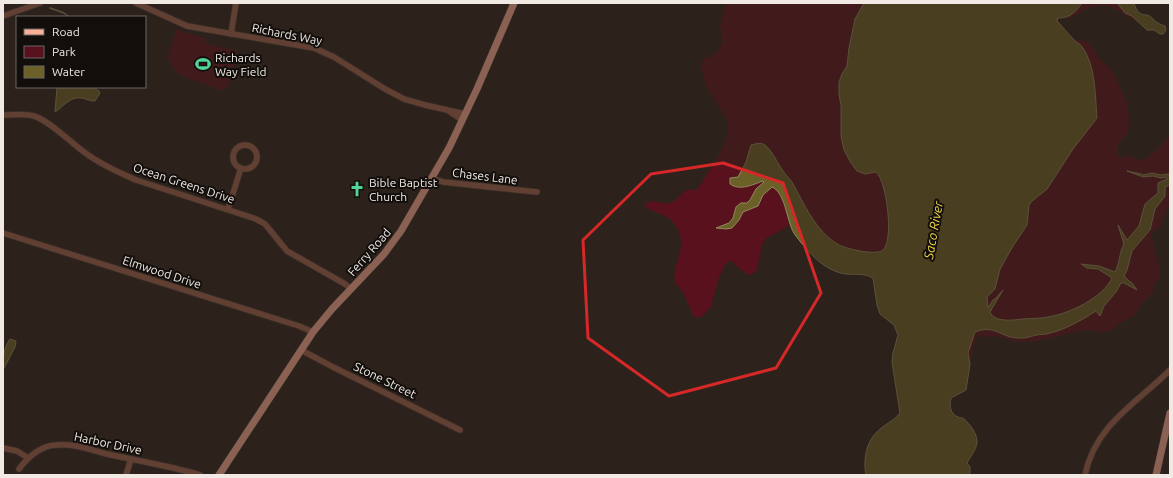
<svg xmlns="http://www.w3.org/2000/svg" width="1173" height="478" font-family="Ubuntu,sans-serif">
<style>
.green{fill:#59111e}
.water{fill:#6b6027;stroke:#938960}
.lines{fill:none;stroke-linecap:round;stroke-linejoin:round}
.stream{stroke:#938960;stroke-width:1.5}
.minor-casing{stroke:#483f38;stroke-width:7}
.major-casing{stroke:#483f38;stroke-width:8}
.minor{stroke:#9f6250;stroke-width:5.5}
.major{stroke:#fbae98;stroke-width:7}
.marked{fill:none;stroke:#d62828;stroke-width:3;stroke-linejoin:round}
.labels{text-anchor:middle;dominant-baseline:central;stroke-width:4;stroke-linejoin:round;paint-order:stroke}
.street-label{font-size:12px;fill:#f0e9e4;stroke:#120e0b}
.poi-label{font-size:12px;fill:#f0e9e4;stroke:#120e0b;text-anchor:start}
.water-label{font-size:13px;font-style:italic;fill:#f3d746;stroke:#120e0b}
</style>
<rect width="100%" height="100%" fill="#2d231c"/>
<!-- green -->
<g class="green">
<path d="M 726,3 L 864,3 L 855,19 L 849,48 L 847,66 L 842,74 L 839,95 L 841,105 L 841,136 L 865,174 L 876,172 C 887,181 892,232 887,245 C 885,250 881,253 875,253 C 858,252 837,247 825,235 C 814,224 806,208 798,194 C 793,185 788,177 781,169 C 779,165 777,160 774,156 C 771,152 767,148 764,144 L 751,145 L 746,161 L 738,177 L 750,186 L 763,181 L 764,182 L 756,189 L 750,200 L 734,215 L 729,223 L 717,228 L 739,220 L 743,212 L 758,206 L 763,195 L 771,187 C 783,192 787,214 789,226 L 766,238 L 762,245 L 757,270 L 751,275 C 742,273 738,266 731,261 L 726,263 L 719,277 L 711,307 L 701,317 L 696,318 L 693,315 L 682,290 L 675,283 C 671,259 692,248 673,222 C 666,213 651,213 644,205 C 655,196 659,206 670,203 C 678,201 680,192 688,190 C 690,189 694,190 697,190 L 720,153 L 728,135 L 728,121 L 708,90 L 700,66 L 704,59 C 714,56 718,52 723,43 L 720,25 Z"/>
<path d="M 1082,3 L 1117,3 L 1125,14 L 1132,16 L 1136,21 C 1127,17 1120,11 1111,7 C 1097,0 1081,13 1068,19 L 1066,18 L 1074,13 Z"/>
<polygon points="177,29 187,33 206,38 206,42 207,44 238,51 229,85 226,89 221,90 184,77 175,70 167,58"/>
<path d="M 1075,40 L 1086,41 L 1094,49 L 1099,58 L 1108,66 L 1115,75 L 1125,99 L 1128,103 L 1129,128 L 1126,136 L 1118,144 L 1118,155 L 1121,158 L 1129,156 L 1140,160 L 1144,159 L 1157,150 L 1170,135 L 1169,176 L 1166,174 C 1160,176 1150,175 1143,175 L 1141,174 L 1129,171 L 1143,177 L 1153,176 L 1161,178 L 1166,177 L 1167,179 L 1161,181 L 1157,188 L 1158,192 L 1157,194 L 1145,204 L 1139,226 L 1127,241 L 1119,227 L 1124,244 C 1119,253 1120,263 1115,272 L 1099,266 L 1086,264 L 1087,268 L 1098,269 L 1112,279 C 1103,296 1075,311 1056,316 C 1046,318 1036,318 1025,319 C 1012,320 1001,323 990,313 C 992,304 998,298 1003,290 L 995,300 L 993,300 L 988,308 L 987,297 L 995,289 L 1000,269 L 1013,246 L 1027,225 L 1029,205 L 1032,201 L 1054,178 L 1073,149 L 1097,118 L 1082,46 Z"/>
<path d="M 1170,185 L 1170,206 L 1168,207 L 1160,227 L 1151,234 L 1160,271 L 1159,277 L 1154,285 L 1153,293 L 1140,305 L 1136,315 L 1117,325 L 1113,330 L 1102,333 L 1092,330 L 1084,331 L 1079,331 L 1037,341 L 1018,342 L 996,336 L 976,337 L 971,358 L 970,359 L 968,353 L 975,332 C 996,324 1000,338 1019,338 C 1025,339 1031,336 1037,335 C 1040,334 1043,335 1046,334 C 1063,331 1082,320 1096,311 L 1101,315 C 1104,302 1115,295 1121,283 C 1127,282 1131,288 1137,290 L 1124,277 L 1132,251 L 1150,230 L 1155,209 L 1165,196 L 1165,187 Z"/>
</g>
<!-- water -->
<g class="water">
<path d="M 864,3 L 1082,3 C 1076,12 1070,18 1058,18 L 1057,21 C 1063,27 1068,34 1074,40 C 1077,43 1081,44 1083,48 C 1096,68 1095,95 1097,118 L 1073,149 L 1047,189 L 1032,201 L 1029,205 L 1027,225 L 1013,246 L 1000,269 L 995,289 L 987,297 L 988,308 L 993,300 L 995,299 L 1003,290 L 990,312 C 995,323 1013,320 1023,319 C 1032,318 1040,319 1048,317 C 1068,314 1103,298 1112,278 L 1098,269 L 1087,268 L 1081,264 L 1099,266 L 1115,272 C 1120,263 1119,253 1124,244 L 1118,225 L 1127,240 L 1139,226 L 1145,204 L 1158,193 L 1158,183 L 1167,179 L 1166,177 L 1161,178 L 1153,176 L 1143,177 L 1127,171 L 1141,174 L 1143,175 L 1152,173 L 1161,175 L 1167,174 L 1169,176 L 1170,164 L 1170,185 L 1165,187 L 1165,196 L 1155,209 L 1150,230 L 1132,251 L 1127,270 L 1124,276 L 1129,281 L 1132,283 L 1137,290 L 1124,283 L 1121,283 L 1116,292 L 1104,306 L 1100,316 L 1096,311 C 1082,320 1063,331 1046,334 C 1043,335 1040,334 1037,335 C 1031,336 1025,339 1019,338 C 1000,338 996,324 975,332 L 968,353 L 970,364 L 966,390 L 951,398 C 949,405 950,414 958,417 C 963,419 959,416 964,419 C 970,424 978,435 977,443 C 976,450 970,457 967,463 L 970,467 L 970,475 L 866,475 C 863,461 866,443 876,433 C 883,425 894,421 900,413 L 892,362 L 893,353 L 898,335 L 894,325 L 880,314 L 877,305 L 873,278 C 864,273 856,275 846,274 C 824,271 809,253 796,236 C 786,224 787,194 772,187 L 763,195 L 758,206 L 743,212 L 739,220 L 732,228 L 726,229 L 716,228 L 729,223 L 733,218 L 736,207 L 741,203 L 747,203 L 750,200 L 756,189 L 764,182 L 763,181 C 752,185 740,191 730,184 L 730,178 L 738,177 L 746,162 L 751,145 C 755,144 761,142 765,145 C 772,151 776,160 781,168 C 784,173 788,177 792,182 C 805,205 815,231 839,245 C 847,249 877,256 883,250 C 894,241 887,181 876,172 L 865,174 L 857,171 L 851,163 L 844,150 L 841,136 L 841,105 L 839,95 L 839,82 L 842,74 L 847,66 L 849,48 L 855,19 Z"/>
<path d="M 1117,3 L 1134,3 C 1139,20 1145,11 1152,18 C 1157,23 1159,24 1165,26 L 1166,30 L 1163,34 L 1160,34 L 1154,30 L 1147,30 L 1132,16 L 1125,13 Z"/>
<path d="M 57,87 L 93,87 L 99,91 L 100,93 L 95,101 C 90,101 86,99 82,98 C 70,96 63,107 55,112 Z"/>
<path d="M 10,339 L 16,341 L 15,347 L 3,370 C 3,359 3,349 10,339 Z"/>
</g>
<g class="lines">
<!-- stream -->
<polyline class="stream" points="50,8 64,13 69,17"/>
<defs>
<g id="minor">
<polyline points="136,3 187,26 314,48 334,57 385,89 404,99 425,105 465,114"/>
<polyline points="3,16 40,3"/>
<polyline points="231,34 236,3"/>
<polyline points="449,111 462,120"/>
<path d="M 3,115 C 13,115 24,113 34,116 C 50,121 70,142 84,152 C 100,164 118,172 136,180 L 256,219 L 265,224 L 287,251 L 345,284 L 351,289"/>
<circle cx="245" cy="157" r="12"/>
<polyline points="432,178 443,182 537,192"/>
<polyline points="228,209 241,168"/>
<polyline points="3,233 299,326 313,332"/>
<polyline points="301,350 335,368 460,430"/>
<polyline points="3,448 17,451 28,458"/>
<path d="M 19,469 C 28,457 40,446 56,445 C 73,443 91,450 107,454 C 138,461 170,466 200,475"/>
<polyline points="126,475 131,459"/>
<path d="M 1085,475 C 1095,425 1137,403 1170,370"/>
</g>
<g id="major">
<polyline points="219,475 313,332 332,309 384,254 401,231 449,148 477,89 514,3"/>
<polyline points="1156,475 1170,413"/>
</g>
</defs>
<!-- minor casing -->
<use href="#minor" class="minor-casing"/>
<!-- major casing -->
<use href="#major" class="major-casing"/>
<!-- minor -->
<use href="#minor" class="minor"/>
<!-- major -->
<use href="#major" class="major"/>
</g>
<!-- marked area -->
<path d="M0 0H1173V478H0ZM 723,163 L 783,183 L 821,293 L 776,368 L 669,396 L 588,338 L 583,240 L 651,174 Z" fill="#2d231c" fill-opacity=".55" fill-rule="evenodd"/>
<path class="marked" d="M 723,163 L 783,183 L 821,293 L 776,368 L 669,396 L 588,338 L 583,240 L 651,174 Z"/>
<!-- icons -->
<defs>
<symbol id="stadium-bare" viewBox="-9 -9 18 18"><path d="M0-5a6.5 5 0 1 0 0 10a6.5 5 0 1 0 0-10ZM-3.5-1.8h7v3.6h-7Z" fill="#52d397" stroke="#120e0b" stroke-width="2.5" paint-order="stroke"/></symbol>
<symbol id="church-bare" viewBox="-9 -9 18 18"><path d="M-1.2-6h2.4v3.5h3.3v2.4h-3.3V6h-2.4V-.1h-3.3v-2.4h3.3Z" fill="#52d397" stroke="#120e0b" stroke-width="2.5" paint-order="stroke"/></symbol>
</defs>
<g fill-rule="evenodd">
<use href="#stadium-bare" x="192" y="53" width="22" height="22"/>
<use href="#church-bare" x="346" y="178" width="22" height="22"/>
</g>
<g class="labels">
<!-- street labels -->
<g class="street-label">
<text transform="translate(287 34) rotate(11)">Richards Way</text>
<text transform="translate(485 176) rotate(7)">Chases Lane</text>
<text transform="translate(184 183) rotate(18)">Ocean Greens Drive</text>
<text transform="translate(369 252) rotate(-49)">Ferry Road</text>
<text transform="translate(162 272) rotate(18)">Elmwood Drive</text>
<text transform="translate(385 380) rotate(26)">Stone Street</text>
<text transform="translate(108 443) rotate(12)">Harbor Drive</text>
</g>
<!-- poi labels -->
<g class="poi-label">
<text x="215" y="57">Richards<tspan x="215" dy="14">Way Field</tspan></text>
<text x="369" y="182">Bible Baptist<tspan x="369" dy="14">Church</tspan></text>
</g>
<!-- water labels -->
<g class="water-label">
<text transform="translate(933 230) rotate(-80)">Saco River</text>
</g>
</g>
<!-- border -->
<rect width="1173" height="478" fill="none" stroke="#f0e9e4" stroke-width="8"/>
<!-- legend -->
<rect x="16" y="16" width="130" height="72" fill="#120e0b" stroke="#6b6662"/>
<rect x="24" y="29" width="20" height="6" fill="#fbae98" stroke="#6b6662"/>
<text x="52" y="36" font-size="12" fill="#f0e9e4">Road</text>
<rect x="24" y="46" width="20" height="12" fill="#59111e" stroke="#6b6662"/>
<text x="52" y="56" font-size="12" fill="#f0e9e4">Park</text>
<rect x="24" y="66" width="20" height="12" fill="#6b6027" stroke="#6b6662"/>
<text x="52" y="76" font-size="12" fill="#f0e9e4">Water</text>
</svg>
